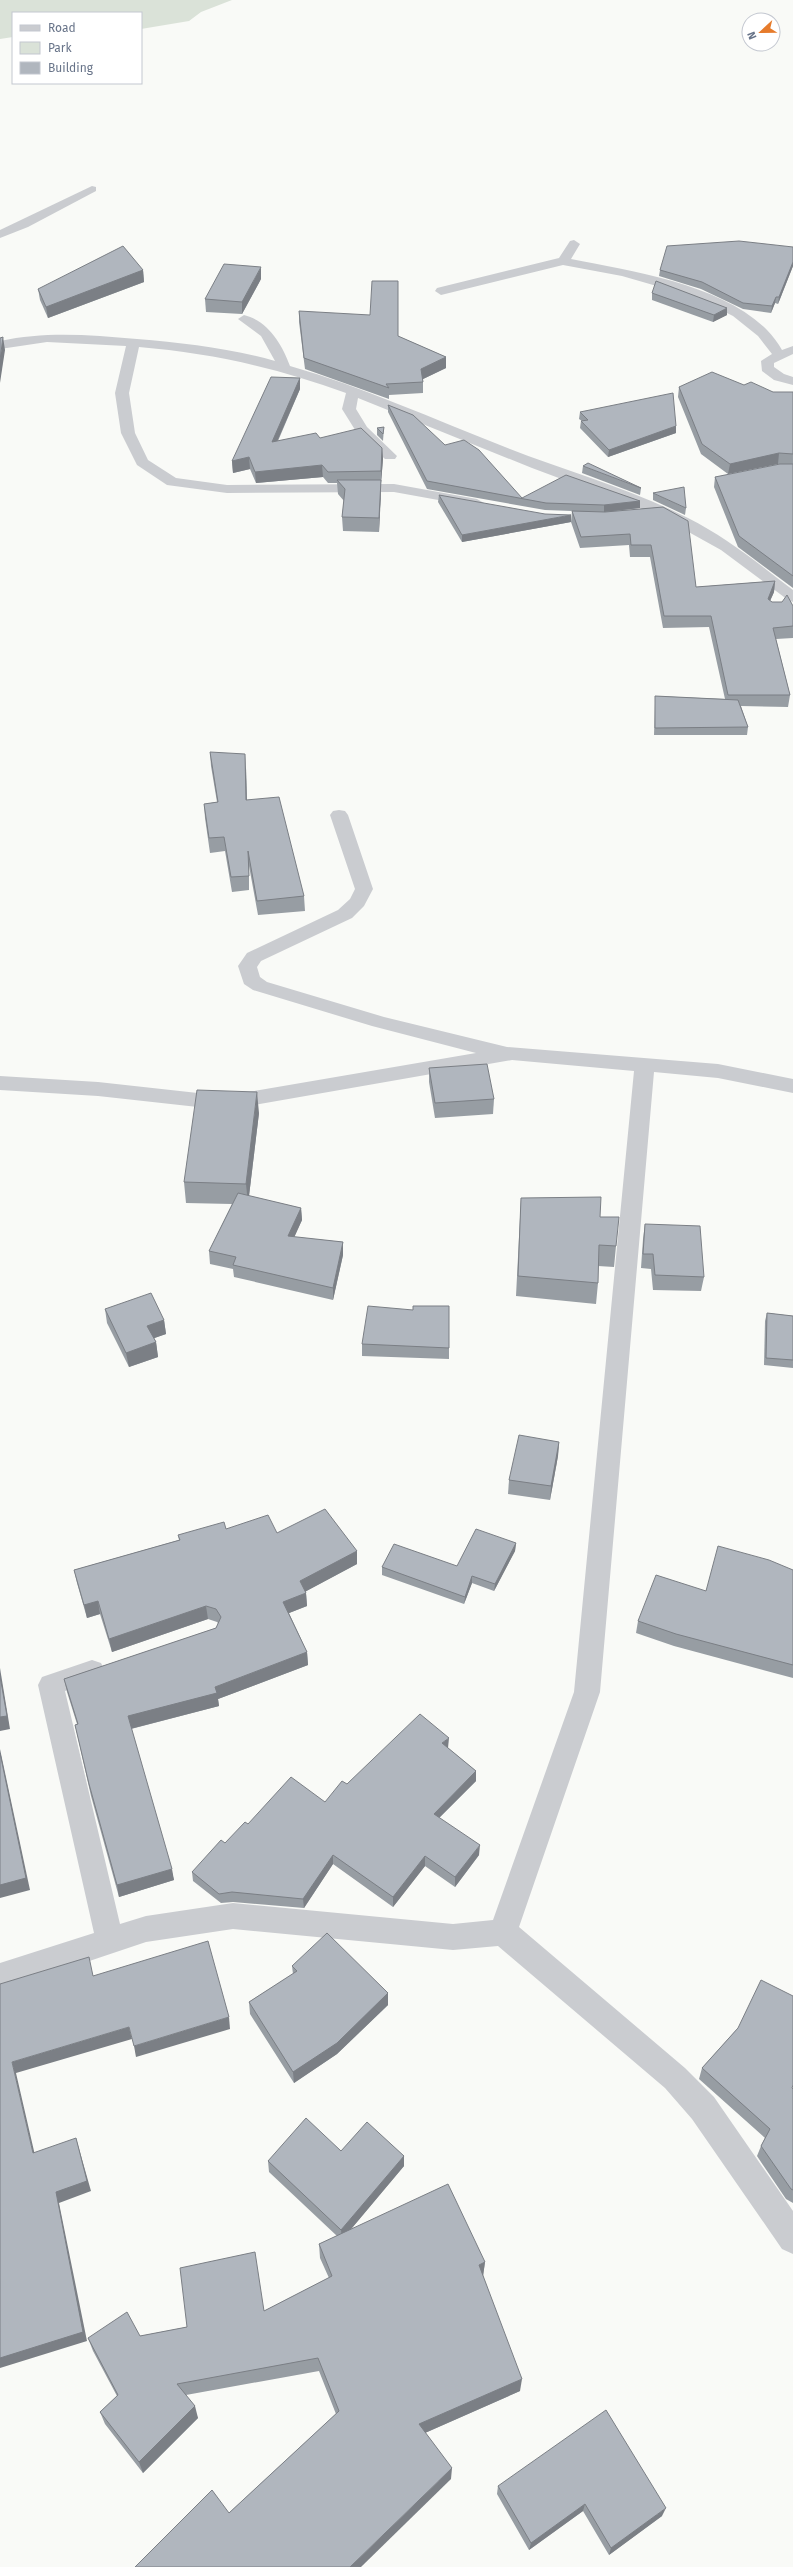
<svg xmlns="http://www.w3.org/2000/svg" width="793" height="2567" font-family="'Fira Sans',sans-serif">
<style>
.green{fill:#dae2d8}
.lines{fill:none;stroke-linecap:round;stroke-linejoin:round}
.minor{fill:#caccd0;fill-rule:evenodd}
.wall{fill:#979da3}
.shaded-wall{fill:#7b7f85}
.building{fill:#b0b6be;stroke:#7b7f85}
</style>
<rect width="100%" height="100%" fill="#f9faf7"/>
<!-- green -->
<polygon class="green" points="0,0 232,0 201,12 189,21 141,29 141,13 13,13 13,37 0,39"/>
<g class="lines">
<!-- minor -->
<g class="minor">
<polygon points="92,186 96,187 96,191 28,227 0,238 0,230"/>
<path d="M 574,240 L 580,244 L 571,259 C 632,271 721,284 767,330 C 773,336 778,343 782,350 L 793,346 L 793,354 L 774,363 L 774,367 L 784,374 L 793,377 L 793,385 L 774,380 L 762,371 L 761,361 L 772,354 L 758,336 L 733,316 L 711,305 L 674,291 L 622,276 L 563,265 L 441,295 L 435,291 L 437,288 L 559,258 L 570,241 Z"/>
<path d="M 244,315 C 268,321 282,344 290,366 C 363,387 433,419 505,447 C 565,471 630,488 688,518 C 726,537 759,564 793,590 L 793,602 L 788,600 L 721,550 L 658,515 L 532,468 L 358,398 L 356,409 L 367,427 L 397,456 L 395,459 L 385,459 L 357,433 L 342,409 L 346,393 C 278,368 211,353 139,347 L 129,393 L 135,433 L 148,460 L 176,478 L 227,485 L 394,484 L 477,499 L 484,503 L 477,507 L 394,492 L 227,493 L 167,485 L 137,465 L 121,433 L 115,393 L 126,346 L 47,342 L 0,349 L 0,341 C 46,331 90,335 137,339 C 184,343 229,348 275,361 L 261,336 L 238,319 Z"/>
<polygon points="339,810 345,811 348,815 373,889 364,906 352,918 261,961 257,967 260,977 267,982 384,1017 507,1047 718,1064 793,1079 793,1093 718,1078 654,1072 600,1692 519,1927 685,2068 714,2097 793,2211 793,2254 782,2249 692,2119 665,2088 498,1946 453,1950 233,1929 146,1942 0,1991 0,1963 94,1933 38,1685 42,1677 92,1660 101,1663 105,1671 101,1679 65,1691 120,1924 146,1916 233,1903 453,1924 493,1920 574,1692 634,1071 512,1060 225,1110 98,1096 0,1090 0,1076 98,1082 225,1096 476,1053 372,1026 253,990 244,984 238,966 247,953 338,910 350,899 355,889 330,815 333,811"/>
</g>
</g>
<!-- wall -->
<g class="wall">
<polygon points="793,247 793,266 778,304 775,303 771,313 743,309 701,289 659,276 660,270"/>
<polygon points="143,270 144,282 48,318 40,300 38,289"/>
<polygon points="261,279 242,314 206,312 205,299"/>
<polygon points="652,293 727,315 713,322 652,300"/>
<polygon points="299,311 398,336 446,357 446,368 423,379 423,393 389,395 389,399 305,369 299,322"/>
<polygon points="300,378 300,389 278,441 320,438 382,448 383,459 381,483 379,532 343,531 342,517 344,501 338,494 337,483 328,483 323,477 256,483 250,469 233,473 232,461"/>
<polygon points="744,385 773,392 793,392 793,464 778,464 728,474 701,454 678,397 679,387"/>
<polygon points="388,405 445,445 522,498 640,501 640,508 608,512 663,507 696,587 775,581 774,592 770,601 772,602 793,606 793,638 776,639 790,695 788,707 741,706 748,727 747,735 654,735 655,703 655,696 725,699 709,627 663,628 650,557 630,557 629,545 580,548 571,522 572,511 545,510 427,489 388,412"/>
<polygon points="580,412 676,426 676,433 608,457 580,428 581,421 582,421 579,419"/>
<polygon points="384,427 383,441 377,435 377,428"/>
<polygon points="793,464 793,588 738,547 714,487 715,477"/>
<polygon points="583,466 641,488 640,495 582,473"/>
<polygon points="653,493 686,508 685,515 653,500"/>
<polygon points="439,495 571,522 462,542 438,502"/>
<polygon points="210,752 246,768 247,800 304,896 305,911 258,915 249,866 249,890 232,892 225,851 210,853 205,818 204,804 217,802 211,766"/>
<polygon points="429,1068 494,1099 493,1114 435,1118 429,1082"/>
<polygon points="259,1113 249,1196 301,1208 302,1220 294,1237 343,1242 343,1255 333,1300 234,1277 233,1269 210,1264 209,1251 232,1204 186,1203 184,1182"/>
<polygon points="521,1198 600,1217 616,1246 614,1267 598,1266 598,1283 596,1304 516,1296"/>
<polygon points="645,1224 704,1277 701,1291 653,1290 651,1269 641,1268 643,1239"/>
<polygon points="105,1309 164,1320 166,1334 154,1338 156,1342 158,1357 129,1367 107,1323"/>
<polygon points="413,1310 449,1348 449,1359 362,1356 362,1344"/>
<polygon points="767,1313 793,1316 793,1368 764,1365 765,1321"/>
<polygon points="559,1442 558,1456 550,1500 508,1494 509,1480"/>
<polygon points="226,1529 277,1533 357,1551 357,1564 306,1591 306,1593 307,1606 289,1613 307,1652 308,1665 218,1699 219,1706 131,1729 174,1880 119,1897 91,1796 75,1725 77,1724 67,1692 64,1679 216,1628 218,1623 217,1622 208,1619 112,1652 100,1614 87,1618 77,1583 74,1570 179,1540 178,1535"/>
<polygon points="516,1543 515,1551 494,1591 472,1583 464,1604 382,1575 382,1567 457,1566"/>
<polygon points="793,1570 793,1678 674,1646 636,1633 638,1621 706,1591"/>
<polygon points="448,1748 476,1771 476,1781 439,1818 479,1855 455,1887 425,1866 393,1907 333,1864 304,1908 233,1902 221,1903 193,1881 192,1872 248,1824 325,1802 347,1784"/>
<polygon points="292,1966 388,2005 337,2054 294,2083 250,2014 249,2002 293,1974"/>
<polygon points="793,1996 793,2087 792,2088 793,2089 793,2203 786,2199 757,2156 761,2146 765,2138 699,2079 702,2068 738,2028"/>
<polygon points="341,2151 404,2156 404,2166 350,2230 485,2262 483,2276 520,2391 425,2433 451,2479 229,2513 336,2414 319,2371 186,2395 198,2418 143,2473 105,2424 100,2412 117,2396 93,2351 88,2338 140,2336 187,2327 264,2311 329,2278 320,2258 319,2244 337,2236 269,2172 268,2161"/>
<polygon points="498,2486 662,2516 609,2555 583,2511 529,2550 497,2494"/>
</g>
<!-- shaded-wall -->
<g class="shaded-wall">
<polygon points="793,262 793,266 778,304 779,297"/>
<polygon points="261,267 261,279 242,314 242,302"/>
<polygon points="143,270 144,282 48,318 46,307"/>
<polygon points="776,297 775,303 771,313 772,306"/>
<polygon points="727,308 727,315 713,322 714,315"/>
<polygon points="3,337 5,350 0,383 0,360"/>
<polygon points="446,357 446,368 421,380 421,369"/>
<polygon points="300,378 300,389 272,453 272,442"/>
<polygon points="676,426 676,433 608,457 609,450"/>
<polygon points="382,448 383,459 381,483 381,471"/>
<polygon points="779,453 778,464 728,474 730,464"/>
<polygon points="249,457 250,469 233,473 232,461"/>
<polygon points="322,465 323,477 256,483 255,472"/>
<polygon points="381,480 381,494 379,532 379,518"/>
<polygon points="640,501 640,508 604,512 604,505"/>
<polygon points="571,515 571,522 462,542 462,535"/>
<polygon points="775,581 774,592 766,610 768,599"/>
<polygon points="245,754 246,768 247,814 246,800"/>
<polygon points="257,1092 259,1113 248,1204 246,1184"/>
<polygon points="301,1208 302,1220 289,1249 288,1236"/>
<polygon points="343,1242 343,1255 333,1300 333,1288"/>
<polygon points="164,1320 166,1334 149,1340 147,1326"/>
<polygon points="156,1342 158,1357 129,1367 126,1353"/>
<polygon points="559,1442 558,1456 550,1500 551,1486"/>
<polygon points="516,1543 515,1551 494,1591 495,1584"/>
<polygon points="357,1551 357,1564 301,1594 300,1581"/>
<polygon points="472,1576 472,1583 464,1604 465,1597"/>
<polygon points="306,1593 307,1606 284,1615 283,1602"/>
<polygon points="98,1601 100,1614 87,1618 84,1605"/>
<polygon points="206,1606 208,1619 112,1652 109,1639"/>
<polygon points="307,1652 308,1665 218,1699 219,1706 130,1729 128,1716 215,1687"/>
<polygon points="0,1668 10,1729 0,1731"/>
<polygon points="449,1738 448,1748 442,1754 442,1743"/>
<polygon points="0,1749 30,1890 0,1898"/>
<polygon points="476,1771 476,1781 433,1824 434,1814"/>
<polygon points="480,1845 479,1855 455,1887 455,1877"/>
<polygon points="333,1855 333,1864 304,1908 303,1899"/>
<polygon points="425,1856 425,1866 393,1907 393,1897"/>
<polygon points="172,1869 174,1880 119,1897 117,1885"/>
<polygon points="388,1993 388,2005 337,2054 294,2083 293,2072"/>
<polygon points="229,2017 230,2029 136,2057 134,2046"/>
<polygon points="129,2027 132,2039 16,2073 37,2164 33,2153 12,2062"/>
<polygon points="76,2138 91,2191 59,2203 87,2341 0,2368 0,2358 56,2192"/>
<polygon points="404,2156 404,2166 342,2240 341,2230"/>
<polygon points="485,2262 483,2276 477,2279 479,2265"/>
<polygon points="522,2379 520,2391 418,2436 419,2424"/>
<polygon points="195,2406 198,2418 143,2473 139,2462"/>
<polygon points="452,2468 451,2479 361,2567 350,2567"/>
<polygon points="585,2504 583,2511 529,2550 531,2543"/>
<polygon points="666,2508 662,2516 609,2555 611,2548"/>
</g>
<!-- building -->
<g class="building">
<polygon points="739,241 793,247 793,262 779,297 776,297 772,306 743,303 702,282 660,270 667,246"/>
<polygon points="123,246 143,270 46,307 38,289"/>
<polygon points="224,264 261,267 242,302 205,299"/>
<polygon points="372,281 398,281 398,336 446,357 421,369 423,382 386,384 389,388 304,358 299,311 370,315"/>
<polygon points="656,281 727,308 714,315 652,293"/>
<polygon points="3,337 0,360 0,338"/>
<polygon points="712,372 744,385 751,382 773,392 793,392 793,454 779,453 730,464 702,444 679,387"/>
<polygon points="271,377 300,378 272,442 316,433 320,438 361,428 382,448 381,471 328,472 322,465 255,472 249,457 232,461"/>
<polygon points="673,393 676,426 609,450 581,421 588,420 580,412"/>
<polygon points="388,405 413,415 445,445 464,440 479,450 522,498 566,475 640,501 604,505 546,503 427,481"/>
<polygon points="384,427 383,434 377,428"/>
<polygon points="588,463 641,488 583,466"/>
<polygon points="780,464 793,464 793,576 739,536 715,477"/>
<polygon points="337,480 381,480 379,518 342,517 345,489"/>
<polygon points="684,487 686,508 653,493"/>
<polygon points="439,495 545,514 571,515 462,535"/>
<polygon points="663,507 688,521 696,587 775,581 768,599 772,602 782,602 787,595 793,606 793,626 773,628 790,695 728,695 711,616 664,616 651,545 631,545 630,534 581,537 572,511 605,512"/>
<polygon points="655,696 738,700 748,727 655,728"/>
<polygon points="210,752 245,754 246,800 279,797 304,896 257,901 248,851 249,876 231,877 224,837 209,838 204,804 218,802"/>
<polygon points="487,1064 494,1099 435,1103 429,1068"/>
<polygon points="197,1090 257,1092 246,1184 184,1182"/>
<polygon points="238,1193 301,1208 288,1236 343,1242 333,1288 233,1265 236,1257 209,1251"/>
<polygon points="601,1197 600,1217 619,1217 616,1246 599,1245 598,1283 518,1276 521,1198"/>
<polygon points="645,1224 700,1226 704,1277 655,1275 653,1254 643,1254"/>
<polygon points="151,1293 164,1320 147,1326 156,1342 126,1353 105,1309"/>
<polygon points="368,1306 413,1310 413,1306 449,1306 449,1348 362,1344"/>
<polygon points="767,1313 793,1316 793,1360 766,1358"/>
<polygon points="519,1435 559,1442 551,1486 509,1480"/>
<polygon points="325,1509 357,1551 300,1581 306,1593 283,1602 307,1652 215,1687 217,1693 128,1716 172,1869 117,1885 89,1784 75,1725 78,1724 64,1679 216,1628 221,1617 216,1609 206,1606 109,1639 98,1601 84,1605 74,1570 180,1540 178,1535 224,1522 226,1529 268,1515 277,1533"/>
<polygon points="476,1529 516,1543 495,1584 472,1576 465,1597 382,1567 394,1544 457,1566"/>
<polygon points="718,1546 769,1560 793,1570 793,1665 676,1634 638,1621 656,1575 706,1591"/>
<polygon points="0,1676 7,1716 0,1717"/>
<polygon points="420,1714 449,1738 442,1743 476,1771 434,1814 480,1845 455,1877 425,1856 393,1897 333,1855 303,1899 232,1892 219,1894 192,1872 221,1840 225,1843 245,1822 248,1824 291,1777 325,1802 342,1781 347,1784"/>
<polygon points="0,1753 26,1878 0,1885"/>
<polygon points="327,1933 388,1993 337,2043 293,2072 249,2002 297,1971 292,1966"/>
<polygon points="208,1941 229,2017 134,2046 129,2027 12,2062 33,2153 76,2138 87,2181 56,2192 83,2332 0,2358 0,1984 89,1957 93,1976"/>
<polygon points="761,1980 793,1996 793,2085 792,2088 793,2089 793,2190 791,2189 761,2146 770,2129 702,2068 738,2028"/>
<polygon points="306,2118 341,2151 367,2122 404,2156 341,2230 268,2161"/>
<polygon points="448,2184 485,2262 479,2265 522,2379 419,2424 452,2468 350,2567 135,2567 212,2490 229,2513 339,2411 318,2358 177,2384 195,2406 139,2462 100,2412 118,2395 88,2338 127,2312 140,2336 187,2327 180,2268 255,2252 264,2311 332,2276 319,2244"/>
<polygon points="606,2410 666,2508 611,2548 585,2504 531,2543 498,2486"/>
</g>
<!-- legend -->
<rect x="12" y="12" width="130" height="72" fill="#ffffff" stroke="#c3c7d0"/>
<rect x="20" y="25" width="20" height="6" fill="#caccd0" stroke="#c3c7d0"/>
<text x="48" y="32" font-size="12" fill="#687489">Road</text>
<rect x="20" y="42" width="20" height="12" fill="#dae2d8" stroke="#c3c7d0"/>
<text x="48" y="52" font-size="12" fill="#687489">Park</text>
<rect x="20" y="62" width="20" height="12" fill="#b0b6be" stroke="#c3c7d0"/>
<text x="48" y="72" font-size="12" fill="#687489">Building</text>
<!-- north arrow -->
<g transform="translate(761 32) rotate(248)"><circle r="19" fill="#ffffff" stroke="#c3c7d0"/>
<path d="M0-3L7 15L0 10L-7 15Z" fill="#e67b2b"/>
<text y="-6" font-size="11" font-weight="bold" text-anchor="middle" fill="#687489">N</text>
</g>
</svg>
